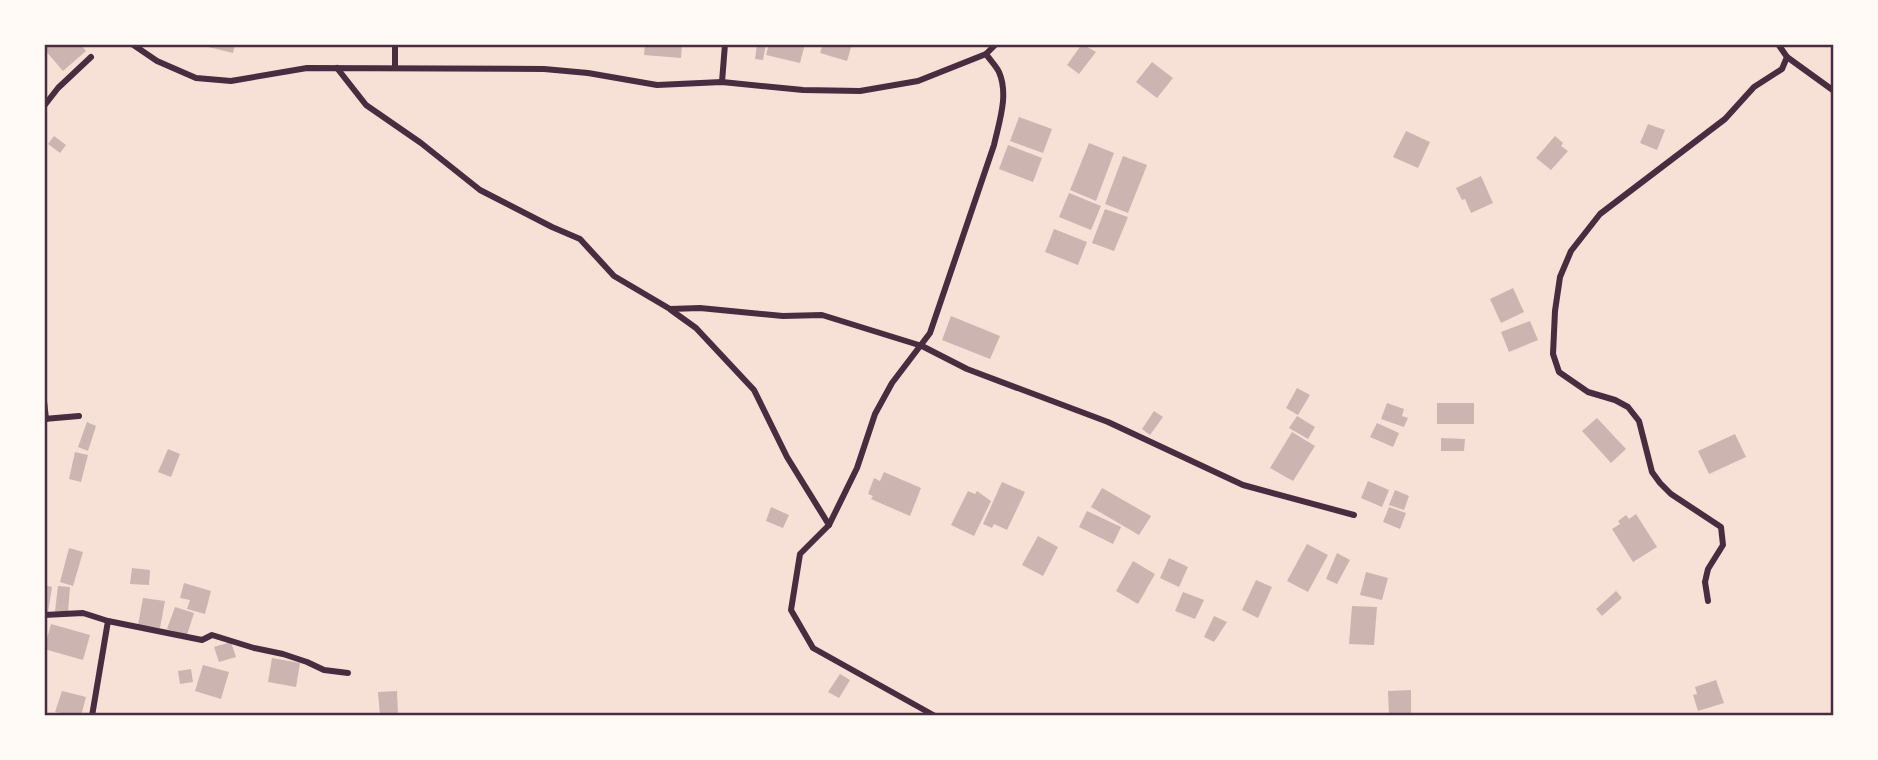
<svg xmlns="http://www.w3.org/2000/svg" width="1878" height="760" font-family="'Alegreya Sans',sans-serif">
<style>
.building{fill:#ccb4b1}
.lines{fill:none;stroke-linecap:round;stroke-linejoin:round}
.minor{stroke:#4a2c40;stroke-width:6}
.neatline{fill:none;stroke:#4a2c40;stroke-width:2.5}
</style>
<rect width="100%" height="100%" fill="#f7e1d7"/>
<!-- building -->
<g class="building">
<polygon points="44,44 80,44 86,51 63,71 44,49"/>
<polygon points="196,44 235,44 233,53"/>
<polygon points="645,44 682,44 681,58 644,55"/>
<polygon points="757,44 766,44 763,60 755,59"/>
<polygon points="769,44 805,44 800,63 766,55"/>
<polygon points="823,44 852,44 847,61 820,53"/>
<polygon points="1082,44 1096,52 1079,74 1067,65"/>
<polygon points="1152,62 1173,78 1157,98 1136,82"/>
<polygon points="1019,117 1052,129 1043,153 1010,141"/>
<polygon points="1648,124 1665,130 1657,150 1640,143"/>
<polygon points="1406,131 1430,142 1418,168 1393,157"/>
<polygon points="54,136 66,145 60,153 48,144"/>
<polygon points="1555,136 1563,143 1561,146 1568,151 1551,170 1536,158"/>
<polygon points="1089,143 1114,153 1096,201 1070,190"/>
<polygon points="1008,145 1042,158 1033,182 999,169"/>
<polygon points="1123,156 1147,165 1128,213 1105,204"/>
<polygon points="1481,176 1493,203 1471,213 1465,199 1462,200 1456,188"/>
<polygon points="1069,193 1101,206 1091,230 1059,217"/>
<polygon points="1105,209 1128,217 1114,251 1092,243"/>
<polygon points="1054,229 1087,242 1078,265 1045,252"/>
<polygon points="1513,288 1524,312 1501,323 1490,299"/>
<polygon points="951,316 1000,336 990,359 942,340"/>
<polygon points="1530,321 1538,340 1509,352 1501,332"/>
<polygon points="1297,388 1310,395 1298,415 1286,408"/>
<polygon points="1387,403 1404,409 1402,416 1408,418 1404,427 1381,419"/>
<rect x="1437" y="403" width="37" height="21"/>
<polygon points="1154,411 1163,417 1150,435 1142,429"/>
<polygon points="1297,416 1315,427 1308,439 1289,428"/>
<polygon points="1597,418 1626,449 1611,463 1582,431"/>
<polygon points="87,422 96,426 88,451 78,447"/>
<polygon points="1377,423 1399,433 1393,447 1370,437"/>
<polygon points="1292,432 1315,446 1293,481 1270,468"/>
<polygon points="1735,434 1746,457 1709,474 1698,451"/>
<polygon points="1441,438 1465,439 1464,451 1441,451"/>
<polygon points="168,449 180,454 171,477 158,472"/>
<polygon points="75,452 88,455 81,482 69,479"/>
<polygon points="884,472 921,488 910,516 871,499 873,496 868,494 874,478 880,481"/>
<polygon points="1368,481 1389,490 1382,507 1361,498"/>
<polygon points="1002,482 1025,492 1007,530 994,524 992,528 983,524"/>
<polygon points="1102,488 1151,516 1139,535 1091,507"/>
<polygon points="1395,490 1409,496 1404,510 1389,505"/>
<polygon points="968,491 975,494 977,491 991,501 974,536 951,525"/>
<polygon points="771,507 789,515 783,528 766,521"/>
<polygon points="1389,507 1406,513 1400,529 1383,522"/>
<polygon points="1087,511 1121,527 1113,544 1079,527"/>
<polygon points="1636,514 1657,547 1633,562 1612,529 1620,524 1618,521 1626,515 1629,519"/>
<polygon points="1038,536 1058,547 1043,576 1022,565"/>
<polygon points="1307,544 1328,555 1308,592 1287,581"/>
<polygon points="69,548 83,552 73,586 60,582"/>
<polygon points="1337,553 1350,560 1337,584 1326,579"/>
<polygon points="1169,558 1188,567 1179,587 1160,578"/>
<polygon points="1133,561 1155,574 1138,604 1116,591"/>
<polygon points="132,568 150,570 149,585 130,584"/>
<polygon points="1366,572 1388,578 1382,600 1360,595"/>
<polygon points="1256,580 1272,587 1258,618 1242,610"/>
<polygon points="184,583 211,591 205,614 187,609 190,600 180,598"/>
<polygon points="44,585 52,587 48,613 44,612"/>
<polygon points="58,586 70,587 68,612 55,611"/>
<polygon points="1616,591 1622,598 1602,616 1596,609"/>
<polygon points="1183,592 1204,600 1195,619 1175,611"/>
<polygon points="143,598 165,601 160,628 138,625"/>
<polygon points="1352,606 1377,607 1374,645 1349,644"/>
<polygon points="175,607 194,613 187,635 167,629"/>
<polygon points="1214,616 1227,622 1214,642 1204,637"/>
<polygon points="51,624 90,635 83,660 44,649"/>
<polygon points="231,642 236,657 219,662 214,647"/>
<polygon points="272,658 300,663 296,687 268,682"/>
<polygon points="203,665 229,672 221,699 195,691"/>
<polygon points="191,669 193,682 180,684 178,671"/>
<polygon points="840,674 850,680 839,698 828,692"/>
<polygon points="1716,680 1724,703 1698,711 1693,695 1697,694 1695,687"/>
<polygon points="1411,690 1411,716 1389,716 1388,691"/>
<polygon points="62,691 86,697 81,716 55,712"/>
<polygon points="397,691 398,715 380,716 378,692"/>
</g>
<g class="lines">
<!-- minor -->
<g class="minor">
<polyline points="132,44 157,61 196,78 231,81 307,68 544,69 588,73 657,85 722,82 803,90 860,91 918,81 986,54 996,44"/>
<polyline points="1787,57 1834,91"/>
<polyline points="337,68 366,105 421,143 480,190 552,227 580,239 614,276 670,309 700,308 783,316 822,315 922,346 967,369 1108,422 1243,485 1354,515"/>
<polyline points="395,68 395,44"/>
<polyline points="722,82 725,44"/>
<polyline points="44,106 58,88 91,57"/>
<polyline points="671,310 696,328 754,390 787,457 829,525"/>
<polyline points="44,401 46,419"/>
<polyline points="44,419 79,416"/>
<polyline points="1708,601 1705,582 1708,569 1723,545 1721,527 1671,494 1660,483 1652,472 1639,421 1628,407 1615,400 1588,392 1559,372 1553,354 1555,311 1560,277 1571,251 1600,214 1725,119 1754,87 1782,69 1787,57 1778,44"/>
<polyline points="44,615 83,613 108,621"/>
<polyline points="92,716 108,621 202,640 212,635 254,648 283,654 307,662 324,670 348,673"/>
<path d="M 935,716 L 813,648 L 791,610 L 800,554 L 829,525 L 857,468 L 875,414 L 892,383 L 930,333 L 994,145 C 999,122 1009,95 999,72 C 996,66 990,60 986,54"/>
</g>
</g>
<!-- border -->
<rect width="1878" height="760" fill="none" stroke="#fffaf5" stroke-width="91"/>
<rect x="46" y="46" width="1786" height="668" class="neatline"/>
</svg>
